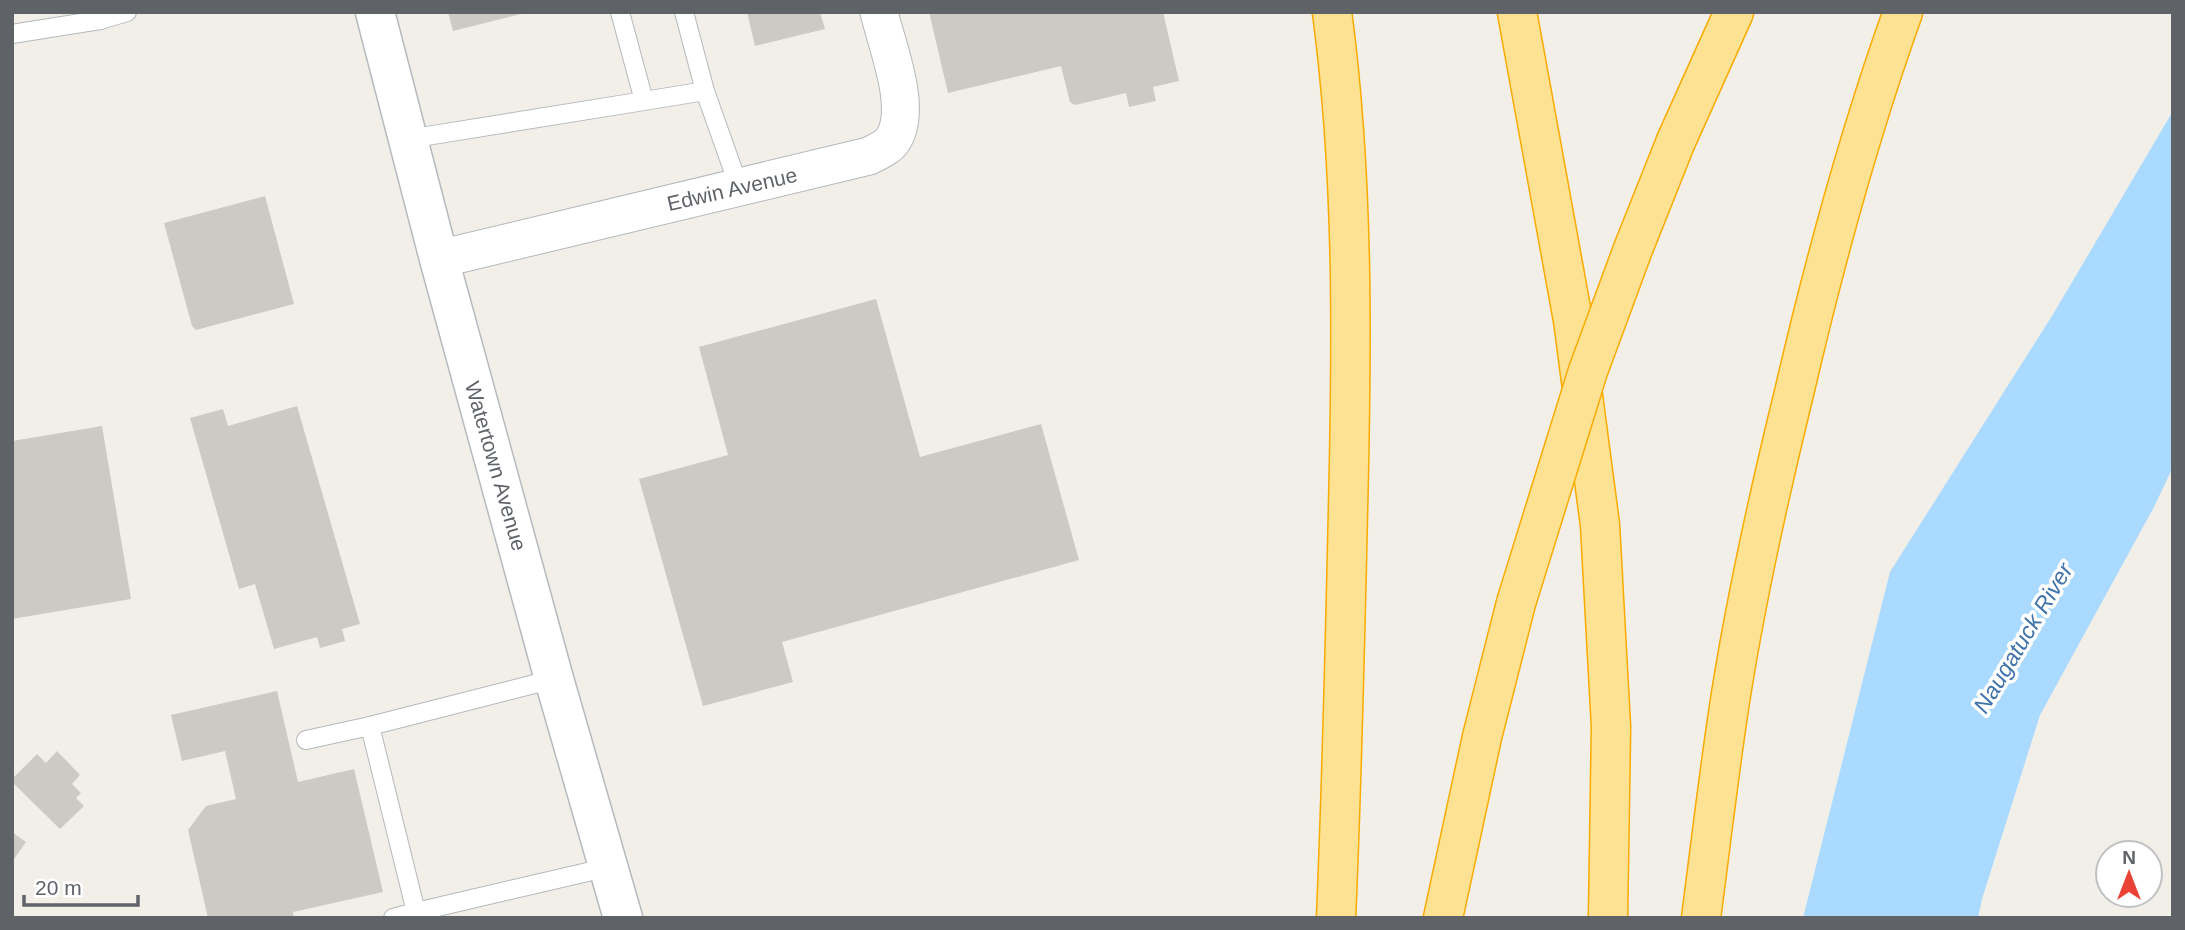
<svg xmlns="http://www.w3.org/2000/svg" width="2185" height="930" font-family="Helvetica,sans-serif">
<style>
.water{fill:#aadaff}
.building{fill:#cccac5}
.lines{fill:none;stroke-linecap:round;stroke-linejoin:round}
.service-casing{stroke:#b5b8bc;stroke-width:20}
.minor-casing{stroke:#b5b8bc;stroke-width:39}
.secondary-casing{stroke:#b6babf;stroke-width:41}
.motorway-casing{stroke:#f9ab00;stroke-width:41}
.service{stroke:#fff;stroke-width:18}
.minor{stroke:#fff;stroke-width:37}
.secondary{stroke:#fff;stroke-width:38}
.motorway{stroke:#fde293;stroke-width:38}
.motorway-bridge-casing{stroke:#f9ab00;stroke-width:41;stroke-linecap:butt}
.motorway-bridge{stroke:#fde293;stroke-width:38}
.labels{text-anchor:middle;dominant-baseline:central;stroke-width:7;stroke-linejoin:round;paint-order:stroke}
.street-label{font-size:21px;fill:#5f6368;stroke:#fff}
.water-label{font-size:23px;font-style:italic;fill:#4174aa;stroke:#fff}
</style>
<rect width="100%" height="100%" fill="#f1efe8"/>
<!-- water -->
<polygon class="water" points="2173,111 2173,467 2154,507 2040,715 1982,899 1978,918 1803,918 1890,572 2055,311"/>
<!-- building -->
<g class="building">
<polygon points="448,12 525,12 525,13 453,31"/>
<polygon points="747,12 820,12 825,29 755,46"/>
<polygon points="929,12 1163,12 1179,81 1153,87 1156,101 1129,107 1126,93 1075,105 1070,102 1061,66 948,93"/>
<polygon points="265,196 294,304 196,330 192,326 164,223"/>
<polygon points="876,299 920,457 1041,424 1079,560 782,642 793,682 703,706 639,479 728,455 699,347"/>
<polygon points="297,406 360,624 342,629 345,641 320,648 317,637 274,649 255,584 239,589 190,418 223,409 228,426"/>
<polygon points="102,426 131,599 12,619 12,441"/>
<polygon points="277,691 298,782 354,769 383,892 293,912 294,918 208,918 188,830 206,806 236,799 225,751 182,761 171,715"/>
<polygon points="57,751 80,775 72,784 81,793 76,798 84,806 60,829 12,782 12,779 37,754 46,763"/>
<polygon points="12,832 26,842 12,862"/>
</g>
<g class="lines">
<defs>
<g id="service">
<polyline points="684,12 705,91 739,187"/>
<polyline points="100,20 127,12"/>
<polyline points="12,34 100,20 99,12"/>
<polyline points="644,101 705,91"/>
<polyline points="408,139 644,101 620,12"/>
<polyline points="554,679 370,726 416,912 609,867"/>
<polyline points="306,740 370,726"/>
<polyline points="393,918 416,912"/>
</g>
<path id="minor" d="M 439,259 L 869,156 C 876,152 887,148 892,141 C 914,110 887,47 879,12"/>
<polyline id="secondary" points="375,12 439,259 554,679 623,918"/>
<g id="motorway">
<path d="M 1332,12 C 1354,176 1352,344 1348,510 C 1345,646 1342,782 1336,918"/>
<polyline points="1517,12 1573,320 1600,525 1611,727 1608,918"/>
<polyline points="1676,141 1734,12"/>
<polyline points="1443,918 1482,737 1516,603"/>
<path d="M 1701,918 C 1710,850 1718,781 1728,714 C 1744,606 1768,499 1794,393 C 1824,264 1858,137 1903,12"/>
</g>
</defs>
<!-- service casing -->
<use href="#service" class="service-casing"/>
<!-- minor casing -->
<use href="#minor" class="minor-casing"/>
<!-- secondary casing -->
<use href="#secondary" class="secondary-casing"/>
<!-- motorway casing -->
<use href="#motorway" class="motorway-casing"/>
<!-- service -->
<use href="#service" class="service"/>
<!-- minor -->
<use href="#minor" class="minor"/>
<!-- secondary -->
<use href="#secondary" class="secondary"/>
<!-- motorway -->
<use href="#motorway" class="motorway"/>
<defs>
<polyline id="motorway-bridge" points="1516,603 1588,371 1633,249 1676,141"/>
</defs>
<!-- motorway-bridge casing -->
<use href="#motorway-bridge" class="motorway-bridge-casing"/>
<!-- motorway-bridge -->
<use href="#motorway-bridge" class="motorway-bridge"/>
</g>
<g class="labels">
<!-- street labels -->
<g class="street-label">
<text transform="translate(732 189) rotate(-13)">Edwin Avenue</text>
<text transform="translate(496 466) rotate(74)">Watertown Avenue</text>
</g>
<!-- water labels -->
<g class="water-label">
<text transform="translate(2023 638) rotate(-59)">Naugatuck River</text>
</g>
</g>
<!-- border -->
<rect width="2185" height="930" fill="none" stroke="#5f6368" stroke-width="28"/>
<!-- north arrow -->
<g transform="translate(2129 874)"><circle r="33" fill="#ffffff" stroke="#bfc1c3" stroke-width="2"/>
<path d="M0-5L12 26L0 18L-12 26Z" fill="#ea4335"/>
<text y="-10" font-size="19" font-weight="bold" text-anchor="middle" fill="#5f6368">N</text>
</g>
<!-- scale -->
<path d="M24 895v10h114v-10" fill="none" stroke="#5f6368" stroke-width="3.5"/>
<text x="35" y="895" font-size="21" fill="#5f6368" stroke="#ffffff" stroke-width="5" paint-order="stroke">20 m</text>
</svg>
